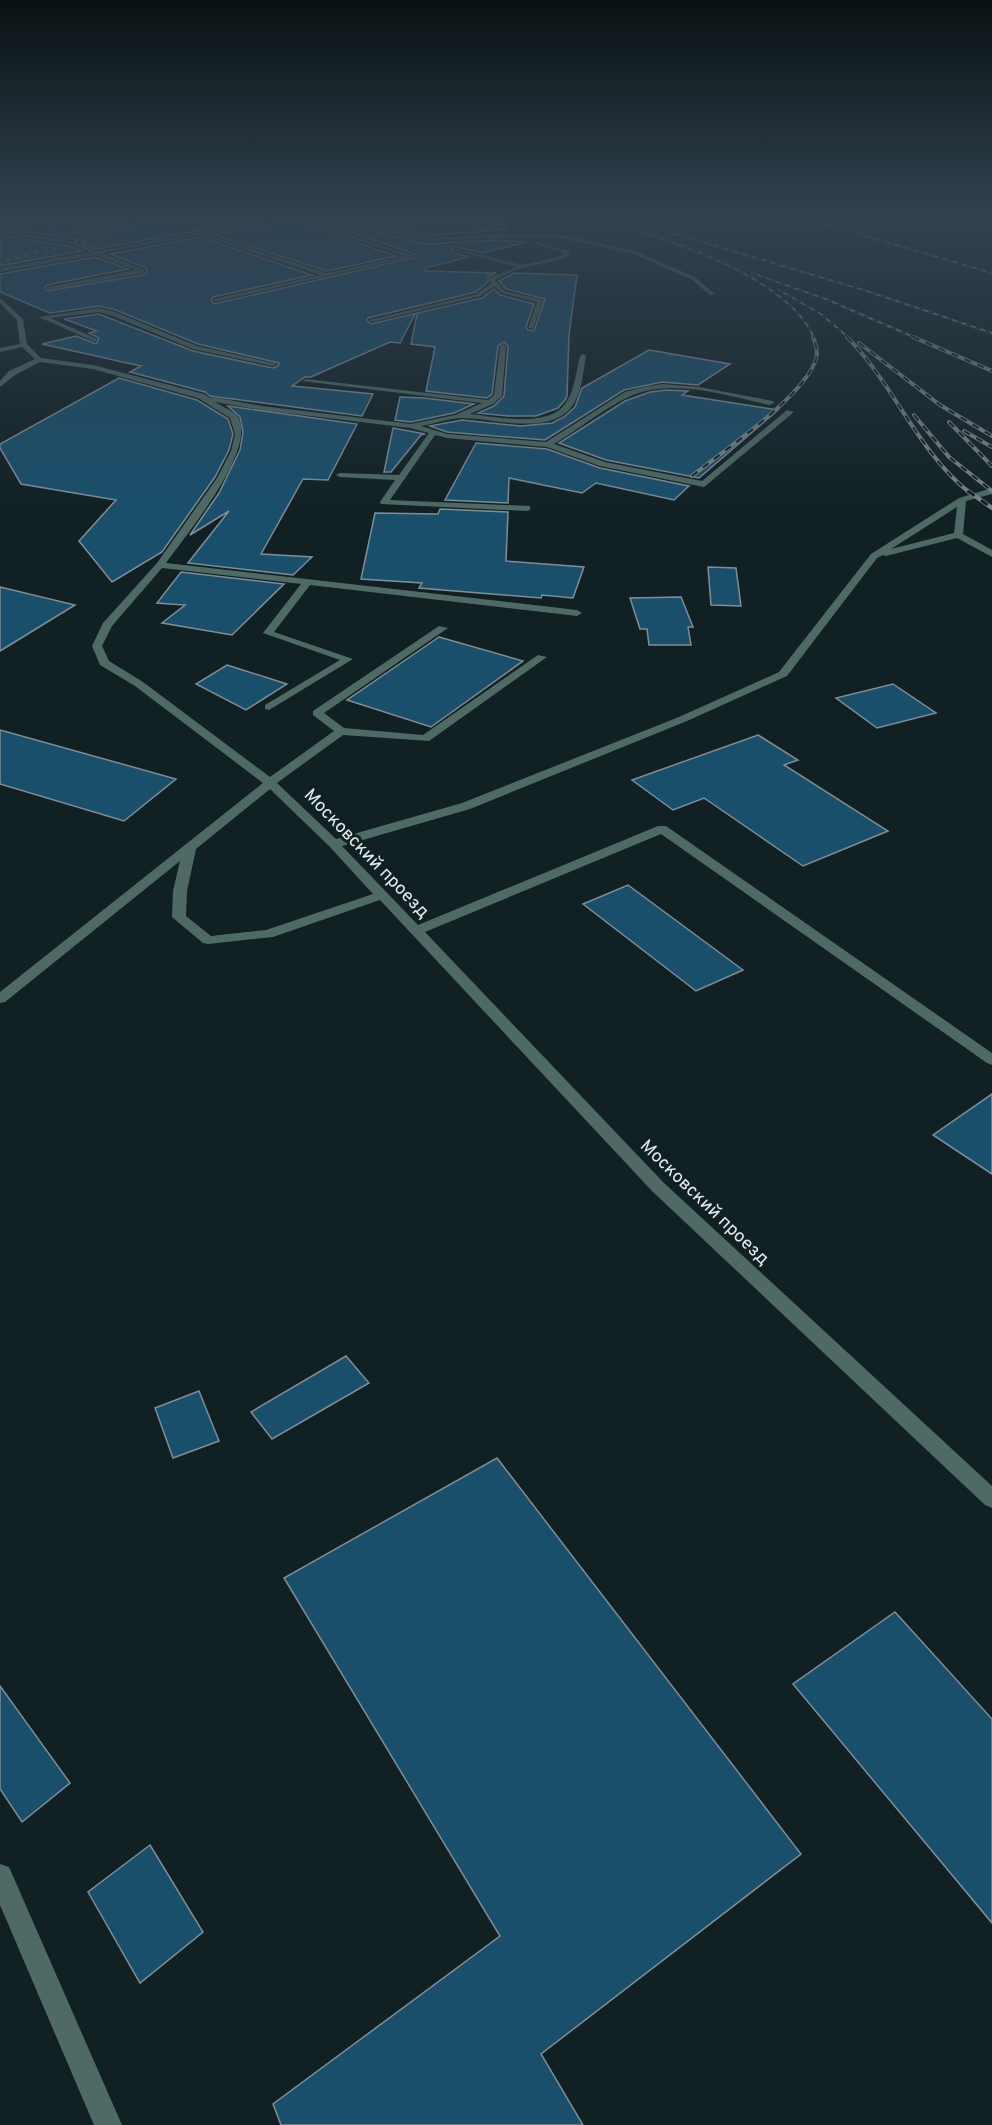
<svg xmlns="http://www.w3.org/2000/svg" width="992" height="2125" font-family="Overpass,sans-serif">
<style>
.building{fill:#1a4f6c;stroke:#808d97;stroke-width:1.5}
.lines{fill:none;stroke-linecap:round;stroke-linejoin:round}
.minor{fill:#4f6a64;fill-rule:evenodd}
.rail-far2-casing{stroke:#778486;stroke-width:2}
.rail-far1-casing{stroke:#778486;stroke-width:4}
.rail-casing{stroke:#778486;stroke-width:4.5}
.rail-far2{stroke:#112023;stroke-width:1.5;stroke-dasharray:5;stroke-linecap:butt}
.rail-far1{stroke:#112023;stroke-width:2;stroke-dasharray:7;stroke-linecap:butt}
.rail{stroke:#112023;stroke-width:3;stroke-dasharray:8;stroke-linecap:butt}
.labels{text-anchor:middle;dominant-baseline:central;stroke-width:6;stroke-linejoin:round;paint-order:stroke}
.street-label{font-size:18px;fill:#e1ebed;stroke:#112023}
</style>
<rect width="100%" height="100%" fill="#112023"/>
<!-- building -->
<g class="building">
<polygon points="0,215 55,215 50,222 52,225 58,224 64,215 113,215 128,217 60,237 0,227"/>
<polygon points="190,215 286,215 96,249 74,240 136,223 137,219 153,221"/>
<polygon points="299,215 318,215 319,217 425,244 494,240 527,242 483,253 452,246 452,252 469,257 425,268 425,271 496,273 488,276 488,282 476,292 368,318 367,320 371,324 482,298 494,289 500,295 534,304 526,327 528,330 534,331 545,299 506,289 499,281 514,273 577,275 569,335 567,396 565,400 558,408 536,416 508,416 478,413 494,406 504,396 508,346 504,342 498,346 492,394 487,398 426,391 435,347 411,344 417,315 415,314 400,343 390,342 311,377 305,377 292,386 373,394 362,416 210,396 205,392 130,372 141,366 42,344 76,336 96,344 99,338 89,333 97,331 64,319 99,314 193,351 273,368 278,366 279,363 198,344 116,310 99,306 50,313 0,292 0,274 95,257 128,269 47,285 45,287 47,291 143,275 147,271 146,268 110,254 200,237 312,275 213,297 211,300 214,304 416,257 415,254"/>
<polygon points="346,215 505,215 506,229 426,236"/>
<polygon points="290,220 396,256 327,271 215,235"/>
<polygon points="0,235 73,247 82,251 0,266"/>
<polygon points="649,350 730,364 698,385 662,382 624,390 545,440 447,432 430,426 462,420 521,426 552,423 564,417 575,407 582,388"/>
<polygon points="119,378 197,400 228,419 233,434 229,450 215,477 162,552 112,582 79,541 116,500 21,484 0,448 0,444"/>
<polygon points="667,390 688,391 682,395 778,410 699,478 606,460 559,443 625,401 650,392"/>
<polygon points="400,397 424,398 474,404 454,413 411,422 395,420"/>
<polygon points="228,406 357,424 328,480 303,479 261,554 312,557 293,575 188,563 229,511 190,535 219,493 240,450 243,432 240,417"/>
<polygon points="393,428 425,434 421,435 391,472 384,472"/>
<polygon points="476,443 547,449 600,468 689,486 674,500 596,483 582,493 509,478 508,503 445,500"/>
<polygon points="440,509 508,512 506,561 584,567 573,598 542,595 541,598 419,588 422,583 361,579 375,513 438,514"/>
<polygon points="708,567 736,568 741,606 711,605"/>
<polygon points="181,572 284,584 232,635 162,623 185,605 157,603"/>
<polygon points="0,587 75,605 0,651"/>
<polygon points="681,597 693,627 688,627 691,645 649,645 647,629 640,629 630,598"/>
<polygon points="439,637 523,661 431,727 347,700"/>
<polygon points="227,665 287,684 246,710 196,684"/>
<polygon points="893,684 936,713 877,728 836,698"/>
<polygon points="0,730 176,779 124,821 0,784"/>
<polygon points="758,735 798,760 784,765 888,831 803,866 704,798 673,810 632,780"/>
<polygon points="628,885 743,970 696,991 583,904"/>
<polygon points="992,1094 992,1174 933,1135"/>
<polygon points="346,1356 369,1383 272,1439 251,1412"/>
<polygon points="199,1391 219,1441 173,1458 155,1408"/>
<polygon points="497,1458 801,1854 541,2054 583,2125 281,2125 273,2104 500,1936 284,1578"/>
<polygon points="895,1612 992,1719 992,1923 793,1684"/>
<polygon points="0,1686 70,1783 22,1822 0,1789"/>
<polygon points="150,1845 203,1932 140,1983 88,1892"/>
</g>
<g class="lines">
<!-- minor -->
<g class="minor">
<polygon points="57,215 62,215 56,223 52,223"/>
<path d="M 130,215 L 134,215 L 135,221 L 64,240 L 78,243 L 96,251 L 297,215 L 296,216 L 414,256 L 215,302 L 213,299 L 320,275 L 200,235 L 102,253 L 145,270 L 143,273 L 49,290 L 47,287 L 136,270 L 95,255 L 0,272 L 0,268 L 89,252 L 74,245 L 0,233 L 0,229 L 60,239 L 130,219 ZM 290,218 L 404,256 L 327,273 L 206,234 Z"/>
<polygon points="320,215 339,215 426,238 494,234 564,235 637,252 695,277 715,294 710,295 691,279 633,254 564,239 494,238 426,242"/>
<polygon points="533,241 571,252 566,258 515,270 495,280 505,291 543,300 533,329 528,328 537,302 501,293 494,286 481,296 372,322 369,320 477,294 491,283 489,278 516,267 453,250 453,248 523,265 562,256 564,253 533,243"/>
<path d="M 0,298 L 23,319 L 27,344 L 41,358 L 93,365 L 204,394 L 210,398 L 213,397 L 262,406 L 411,424 L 455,415 L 482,403 L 302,381 L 306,379 L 488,400 L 494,395 L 500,346 L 503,344 L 506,346 L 502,396 L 493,404 L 470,414 C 496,417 552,429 567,401 C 575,388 576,371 580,356 L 583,354 L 586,356 C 583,372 582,392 573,405 C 551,437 493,418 462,418 C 449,418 434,424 421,426 L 447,434 L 546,442 L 625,392 L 644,387 L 662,384 L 699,387 L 773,401 L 774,403 L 770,405 C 727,396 676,378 633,395 C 610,404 576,431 554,444 L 605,462 L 702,481 L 787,410 L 794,412 L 704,487 L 600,466 L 547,447 L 447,438 L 435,435 L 390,500 L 530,506 L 530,510 L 527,511 L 381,504 L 380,502 L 395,480 L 340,477 L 336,475 L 340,473 L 399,475 L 429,433 L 410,428 L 262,410 L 215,402 C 221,406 234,411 238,417 C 257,450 186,535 166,563 L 577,610 L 582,613 L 577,616 L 310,585 L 274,632 L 353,659 L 269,710 L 265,709 L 265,705 L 340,660 L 263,633 L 301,584 L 162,568 L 112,626 L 102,646 L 109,661 L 143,682 L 270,777 L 334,731 L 313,715 L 313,711 L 439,626 L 448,628 L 324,713 L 344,728 L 423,735 L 538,655 L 547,657 L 429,741 L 343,735 L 277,783 L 336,839 L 462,803 L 679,717 L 779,672 L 871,554 L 959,498 L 992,488 L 992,494 L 966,501 L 963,534 L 992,550 L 992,557 L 957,538 L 886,556 L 883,555 L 877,558 L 787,676 L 687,721 L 470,809 L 342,846 L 418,925 L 658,826 L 666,826 L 992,1053 L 992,1065 L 987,1063 L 661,834 L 425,932 L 664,1183 L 992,1486 L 992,1508 L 985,1505 L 652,1191 L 380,900 L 273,937 L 208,944 L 203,943 L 172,917 L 173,891 L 180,861 L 5,1002 L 0,1003 L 0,992 L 263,783 L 135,686 L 100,665 L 92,646 L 103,623 L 157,563 L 217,478 L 231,451 L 235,434 L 230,418 L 198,398 L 93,369 L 40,362 L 15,375 L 0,387 L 0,381 L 9,371 L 35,359 L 22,347 L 0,352 L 0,348 L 20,344 L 17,320 L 0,303 ZM 957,507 L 954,533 L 891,549 ZM 270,789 L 330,847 L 373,894 L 266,930 L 211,936 L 186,916 L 187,891 L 196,849 Z"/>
<polygon points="99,308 115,312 197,346 277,364 273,366 193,349 111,315 99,312 50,318 97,339 95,342 39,317"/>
<polygon points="0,1864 9,1867 122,2125 94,2125 0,1905"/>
</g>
<defs>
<g id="rail-far2">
<polyline points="445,215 472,223"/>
<path d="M 589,215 C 652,234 787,273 814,338"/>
<polyline points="794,215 992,273"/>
<polyline points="941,215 992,230"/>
<polyline points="974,215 992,220"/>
<polyline points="632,221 870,292 992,333"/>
<polyline points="0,262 107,235 155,215"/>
<polyline points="752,273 828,300 916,338"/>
<polyline points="779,290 821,314 849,338"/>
</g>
<g id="rail-far1">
<path d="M 847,337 C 894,384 917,451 970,493"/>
<polyline points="913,337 992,371"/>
<polyline points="859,343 940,405 992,436"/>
<polyline points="914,415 949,457 992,491"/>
<polyline points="949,422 992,466"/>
<polyline points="964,431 992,447"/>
<path d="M 692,476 C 723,451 805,396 816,359 C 818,352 816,344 813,337"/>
</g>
<polyline id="rail" points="968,491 992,508"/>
</defs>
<!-- rail-far2 casing -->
<use href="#rail-far2" class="rail-far2-casing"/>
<!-- rail-far1 casing -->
<use href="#rail-far1" class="rail-far1-casing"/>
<!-- rail casing -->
<use href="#rail" class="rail-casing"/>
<!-- rail-far2 -->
<use href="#rail-far2" class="rail-far2"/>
<!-- rail-far1 -->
<use href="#rail-far1" class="rail-far1"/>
<!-- rail -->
<use href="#rail" class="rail"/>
</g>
<!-- sky -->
<linearGradient id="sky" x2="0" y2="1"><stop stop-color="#091213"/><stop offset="0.42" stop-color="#324250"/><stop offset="1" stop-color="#324250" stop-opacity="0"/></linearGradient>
<rect width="992" height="512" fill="url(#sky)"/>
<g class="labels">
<!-- street labels -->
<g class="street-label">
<text transform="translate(366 854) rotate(46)">Московский проезд</text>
<text transform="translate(704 1203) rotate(44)">Московский проезд</text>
</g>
</g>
</svg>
